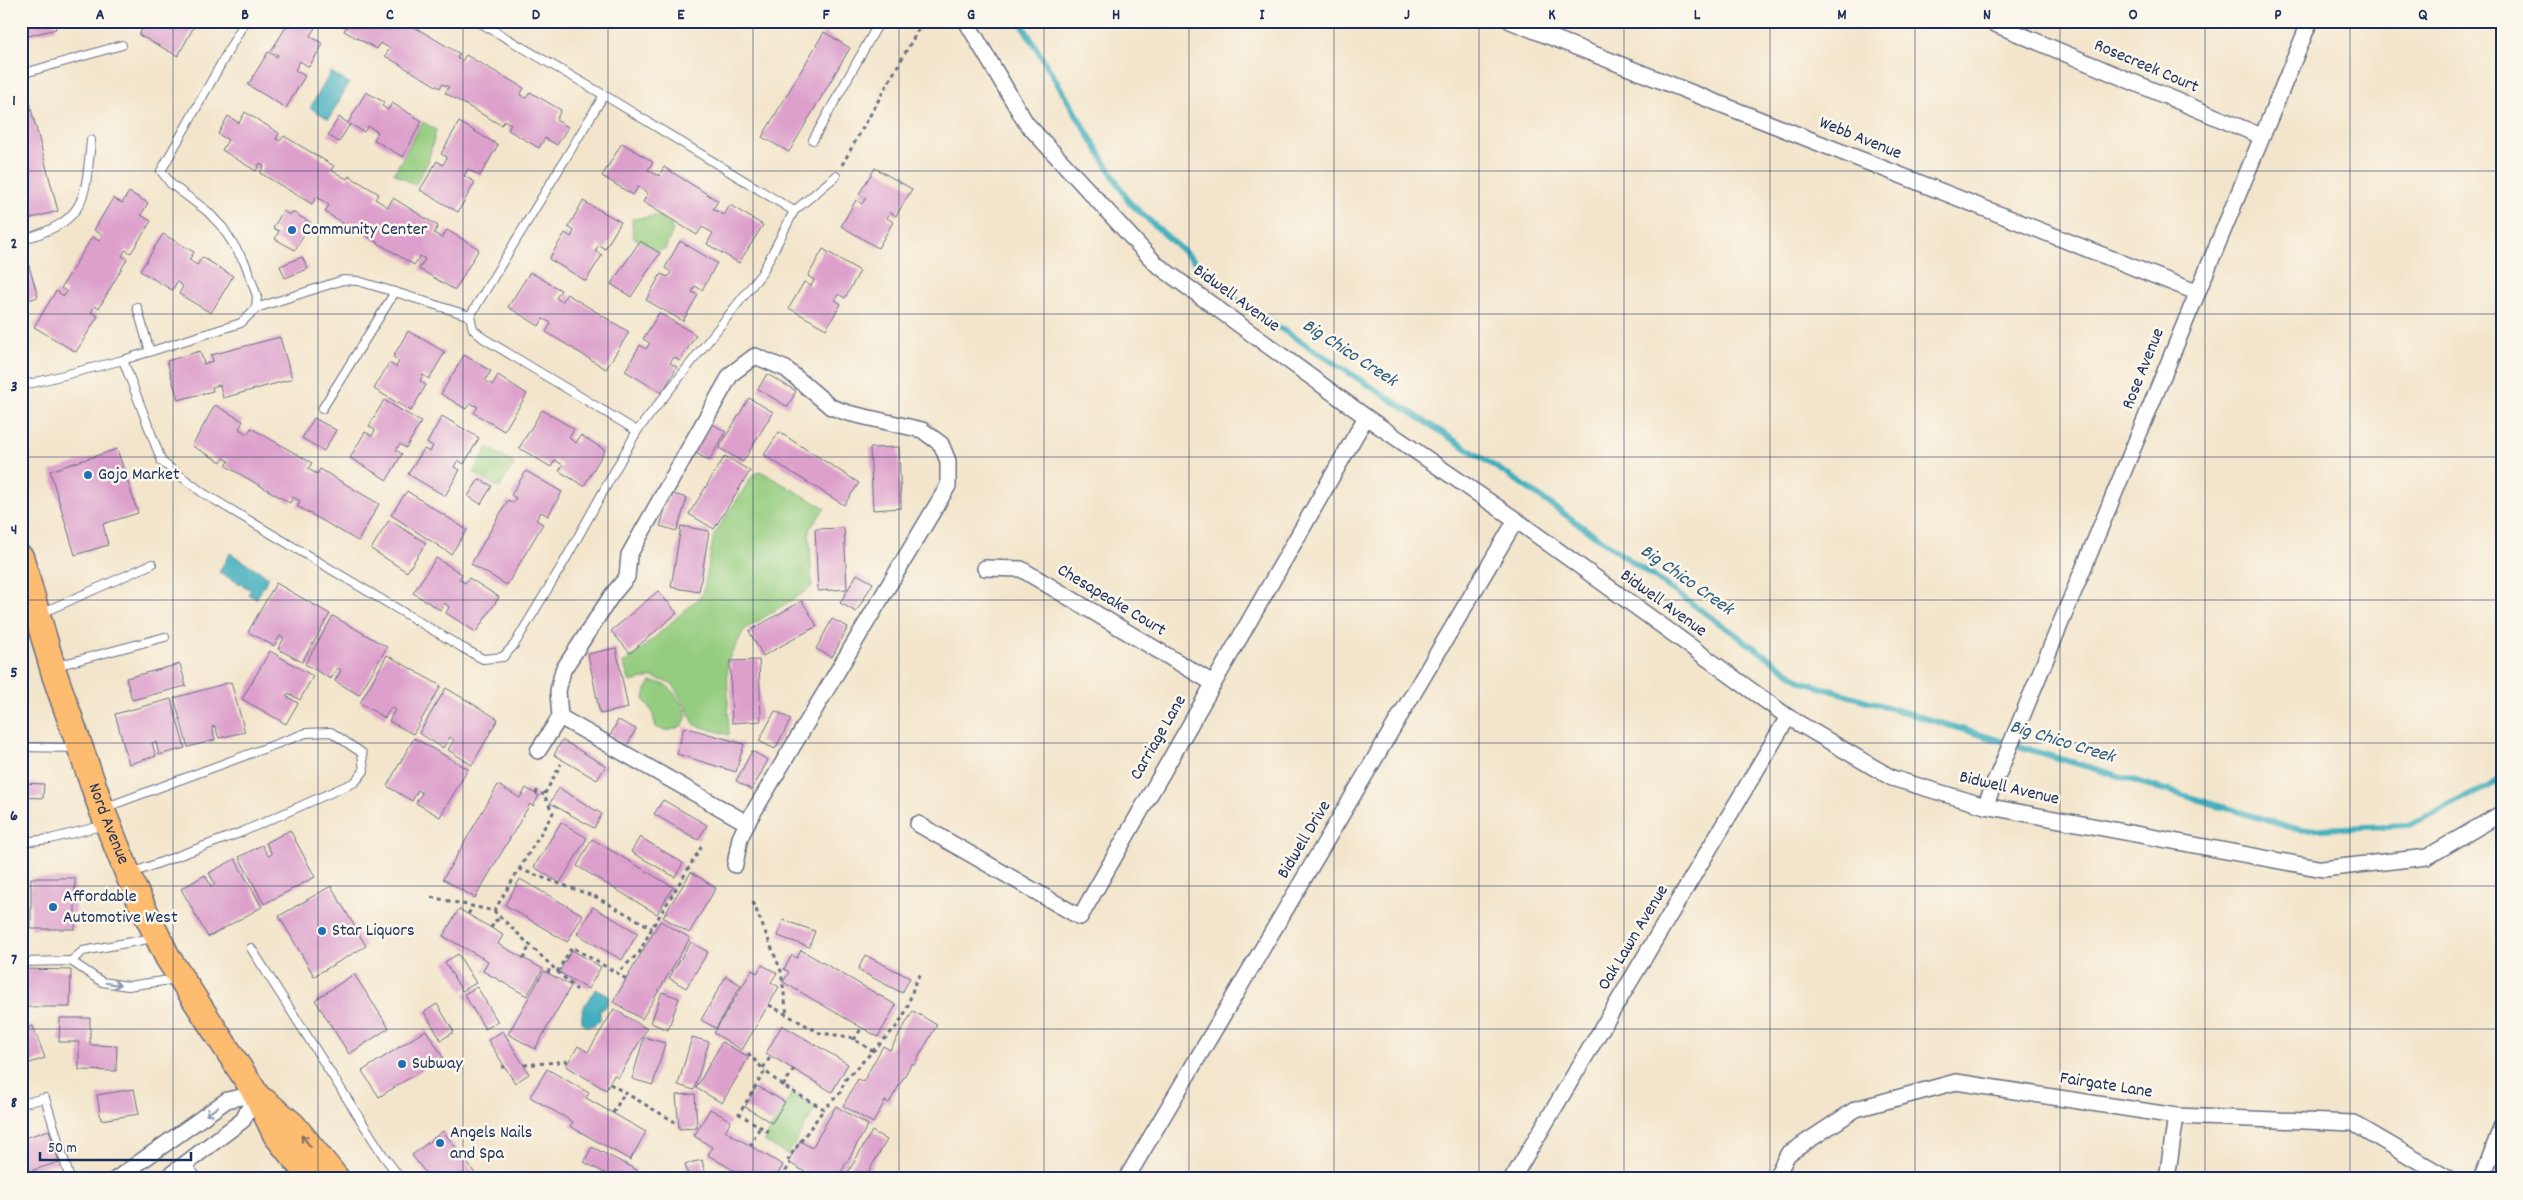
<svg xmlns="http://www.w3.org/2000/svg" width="2523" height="1200" font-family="Dekko,sans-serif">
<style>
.green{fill:#95cd80;stroke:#587e6f}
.water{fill:#40aebd;stroke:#2e6e8e}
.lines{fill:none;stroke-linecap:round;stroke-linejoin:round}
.stream{stroke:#40aebd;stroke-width:6}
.building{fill:#dda0cc}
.service-casing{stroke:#676f84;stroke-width:10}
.minor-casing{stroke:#676f84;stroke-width:18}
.primary-casing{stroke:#676f84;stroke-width:28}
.path{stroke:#676f84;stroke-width:3;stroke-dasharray:4 4;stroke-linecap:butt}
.service{stroke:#fff;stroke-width:8}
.minor{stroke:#fff;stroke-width:15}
.primary{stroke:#fdbc6f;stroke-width:25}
.oneway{stroke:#8d97ae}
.oneway2{stroke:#816e66}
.grid{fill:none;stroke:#1b2f5e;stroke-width:1;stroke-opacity:0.55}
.poi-dot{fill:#1f6fb2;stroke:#fbf7ec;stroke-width:2}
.labels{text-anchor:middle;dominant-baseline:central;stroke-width:5;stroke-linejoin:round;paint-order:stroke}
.street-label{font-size:18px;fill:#1b2f5e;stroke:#fbf7ec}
.poi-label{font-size:18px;fill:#1b2f5e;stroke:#fbf7ec;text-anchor:start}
.water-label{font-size:19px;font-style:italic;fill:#285b7f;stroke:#fbf7ec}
.neatline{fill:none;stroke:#1b2f5e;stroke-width:2}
.grid-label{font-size:16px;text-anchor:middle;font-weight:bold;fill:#1b2f5e}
</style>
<rect width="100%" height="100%" fill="#fbf7ec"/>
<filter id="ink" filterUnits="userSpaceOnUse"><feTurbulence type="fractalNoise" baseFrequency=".02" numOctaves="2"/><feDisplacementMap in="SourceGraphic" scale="10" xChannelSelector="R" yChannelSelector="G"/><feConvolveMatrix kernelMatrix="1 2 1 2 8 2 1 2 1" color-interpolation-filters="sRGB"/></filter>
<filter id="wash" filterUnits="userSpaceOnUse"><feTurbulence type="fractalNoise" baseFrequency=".0096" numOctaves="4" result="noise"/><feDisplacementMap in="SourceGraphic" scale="20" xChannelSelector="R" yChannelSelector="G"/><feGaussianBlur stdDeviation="1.12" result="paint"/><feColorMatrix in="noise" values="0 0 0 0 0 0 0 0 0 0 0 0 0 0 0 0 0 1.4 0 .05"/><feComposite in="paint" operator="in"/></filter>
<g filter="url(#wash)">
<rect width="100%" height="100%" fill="#f3e5cb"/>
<!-- green -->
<g class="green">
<polygon points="423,122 436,130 428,162 415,185 394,173"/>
<polygon points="658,216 670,224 673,230 665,249 656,251 633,237 632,219"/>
<polygon points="488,447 514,464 499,488 473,472"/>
<polygon points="760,471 825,508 809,530 812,587 744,630 727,662 729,735 695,725 673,684 652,677 630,682 623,663 635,655 703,594 714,535 753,475"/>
<path d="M 651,682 C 672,682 678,698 687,715 L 683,725 C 673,730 666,733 656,727 L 652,711 L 644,700 L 646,690 Z"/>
<polygon points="792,1093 816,1107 788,1155 764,1141"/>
</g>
<!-- water -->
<g class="water">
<polygon points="331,72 349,83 329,119 310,108"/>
<polygon points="230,553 269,577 256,599 248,594 251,590 219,572"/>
<path d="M 596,989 L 609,996 L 606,1006 L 600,1011 L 600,1020 L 594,1025 L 587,1026 L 582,1022 C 580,1009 588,999 596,989 Z"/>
</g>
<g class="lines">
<!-- stream -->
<polyline class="stream" points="1020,21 1129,202 1241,303 1519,482 1803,682 2300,830 2408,825 2486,788 2502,778"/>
</g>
<g id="blocks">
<!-- building -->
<g class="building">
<polygon points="21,21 54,21 56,29 21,38"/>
<polygon points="146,21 197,21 178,56 139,35"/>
<polygon points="283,21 319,21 310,36 323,44 309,67 300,61 295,70 305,76 286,108 248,85 268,52 277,57 278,55 271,51 288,24"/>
<polygon points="350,21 394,21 400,25 404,21 460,54 457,58 462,61 466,55 524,88 520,95 526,98 530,92 561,110 556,120 568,127 557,145 545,138 539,148 508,130 511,124 505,121 501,125 445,93 449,87 442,84 440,88 385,56 390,48 380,43 377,49 344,31"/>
<polygon points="824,32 850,48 789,152 762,137"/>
<polygon points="366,92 384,102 382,106 388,110 392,103 422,121 403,157 374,140 378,132 368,126 364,132 350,124 339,142 328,135 339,117 348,123"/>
<polygon points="29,101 58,211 21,221 21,103"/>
<polygon points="245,112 279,133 276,139 280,141 284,136 334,166 331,170 347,179 349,176 379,194 375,199 388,207 393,198 438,226 434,233 442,238 447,230 479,249 455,290 419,269 425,259 420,256 414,265 365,235 368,229 364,226 359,233 325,212 329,205 317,197 312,204 260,173 264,166 260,163 256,171 222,150 228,140 218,134 228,116 239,123"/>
<polygon points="459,122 498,145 480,176 468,169 464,176 475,182 458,212 420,190 437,161 443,165 447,157 441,154"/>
<polygon points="622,143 653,162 648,170 659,176 664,167 718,201 713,209 724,215 730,205 763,225 739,263 707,244 713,233 702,227 697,235 643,202 648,193 638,187 633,195 602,176"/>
<polygon points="875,168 912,189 896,216 890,212 887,218 893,222 878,248 841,226 856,200 862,204 866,198 859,194"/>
<polygon points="129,192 148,203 141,215 151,221 131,253 125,250 122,256 127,259 99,308 95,306 91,312 98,316 76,352 34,327 56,291 64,296 67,292 61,288 92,237 99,241 102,235 94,230 113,198 122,203"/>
<polygon points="583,201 621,222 605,249 599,245 595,251 602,255 586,281 549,259 565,233 571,237 574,231 568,227"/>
<polygon points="283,211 290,215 292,212 311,223 295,250 275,239 279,231 273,228"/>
<polygon points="163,234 194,252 189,260 197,265 202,257 233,276 211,313 179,294 183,286 177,282 172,290 140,271"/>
<polygon points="640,241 660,253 631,297 611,284"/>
<polygon points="680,241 717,263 702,290 695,286 692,292 698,295 683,321 646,300 661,274 668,277 671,272 665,268"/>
<polygon points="823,249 860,271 845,298 838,294 835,300 841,304 826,329 789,308 804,282 811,286 814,280 808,276"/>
<polygon points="302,257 308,269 285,278 280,266"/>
<polygon points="27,259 38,297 21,302 21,261"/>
<polygon points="530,272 561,290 556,298 562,302 567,294 629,332 606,369 546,332 551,323 543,319 539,326 508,307"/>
<polygon points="659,313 696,335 680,361 674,357 670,363 677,367 662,393 625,371 640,345 646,349 650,343 643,339"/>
<polygon points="408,331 445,352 429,379 423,375 420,381 426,385 411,411 374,389 389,363 396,367 399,361 393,357"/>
<polygon points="280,337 292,379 223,398 220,385 212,387 213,391 178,400 167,361 200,351 204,364 213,361 211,355"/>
<polygon points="464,355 491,371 485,380 492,385 498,375 527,394 504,431 474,413 478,407 470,403 466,409 441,394"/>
<polygon points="767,374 796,391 788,407 758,389"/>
<polygon points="749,398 773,412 743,462 719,448"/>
<polygon points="384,400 421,422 406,448 400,444 396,450 402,454 387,480 350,458 365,432 372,436 375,430 369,426"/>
<polygon points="215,405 243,421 239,429 247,434 251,428 312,463 308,469 317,474 320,469 379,504 358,541 297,506 300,501 293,497 290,503 226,466 229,461 224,458 221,462 192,446"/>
<polygon points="542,410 574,429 569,438 576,443 581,435 605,450 584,486 559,471 563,465 555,460 551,467 519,448"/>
<polygon points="442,416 479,438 464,464 458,460 454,467 460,470 445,496 408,474 424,449 430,452 433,446 427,443"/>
<polygon points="314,418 336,430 324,451 302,438"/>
<polygon points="711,423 726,432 709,461 694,452"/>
<polygon points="779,432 859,483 844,505 764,455"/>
<polygon points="899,447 901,508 873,510 870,448"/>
<polygon points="117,449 138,513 103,524 108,545 75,555 50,471"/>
<polygon points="725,456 750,471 714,529 689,514"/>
<polygon points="526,471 562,492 548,516 541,512 536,520 543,524 507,585 471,564 508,500 513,503 516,498 511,495"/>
<polygon points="479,479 492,486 481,504 468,496"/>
<polygon points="407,491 467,530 451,554 391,515"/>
<polygon points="670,493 687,498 677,531 660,526"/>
<polygon points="389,520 426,543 407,572 371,549"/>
<polygon points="681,526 709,531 699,592 671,587"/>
<polygon points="844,528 847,589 818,591 815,529"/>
<polygon points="436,558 462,574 459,579 465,583 469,578 499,597 476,632 446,613 449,607 444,603 440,610 413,593"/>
<polygon points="857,574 873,583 856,612 840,603"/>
<polygon points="276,583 330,614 302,662 278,649 284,638 280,636 274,646 248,632"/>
<polygon points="658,591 677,613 630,653 611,631"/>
<polygon points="802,601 817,626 763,656 749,631"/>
<polygon points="333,616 387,647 359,695 335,681 341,670 337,668 331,679 305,664"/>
<polygon points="832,619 848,627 832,657 816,649"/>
<polygon points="616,648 628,708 600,714 588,654"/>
<polygon points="270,651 313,676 300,700 288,693 286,696 298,703 286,724 242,699"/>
<polygon points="387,655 441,686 413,734 389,721 395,710 391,707 385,718 360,703"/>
<polygon points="759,660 761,721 732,723 730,661"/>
<polygon points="180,664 186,686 132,700 126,678"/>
<polygon points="231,682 245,732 219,738 215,726 212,727 215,740 188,747 174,698"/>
<polygon points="446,688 498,719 472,765 448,750 454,740 450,737 443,748 419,733"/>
<polygon points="171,699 185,748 159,755 156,742 152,743 156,756 129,764 115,714"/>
<polygon points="775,711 791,719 775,749 759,741"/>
<polygon points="618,720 636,729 627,745 610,736"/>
<polygon points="684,727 744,744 736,772 677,754"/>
<polygon points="414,738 468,769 440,817 416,803 422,793 418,790 412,801 387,786"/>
<polygon points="562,740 606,766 597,780 554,755"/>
<polygon points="752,751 768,760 752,790 736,781"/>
<polygon points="21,783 44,784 43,798 21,797"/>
<polygon points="498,785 520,798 526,788 539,796 533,806 530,804 475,898 443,879"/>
<polygon points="559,788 602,814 594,828 550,803"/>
<polygon points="663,800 707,825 698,840 654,814"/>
<polygon points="561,822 587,838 560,883 534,867"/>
<polygon points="290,830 315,877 264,904 239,857 262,845 268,856 272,854 266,843"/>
<polygon points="640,837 683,863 675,877 631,852"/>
<polygon points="592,839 673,887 657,914 577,866"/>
<polygon points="235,859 262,907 208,937 181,889 205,875 211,886 215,884 209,873"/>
<polygon points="691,872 716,888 689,933 663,917"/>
<rect x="31" y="878" width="44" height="51"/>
<polygon points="520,879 583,915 567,942 505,905"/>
<polygon points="331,886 366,946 314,976 279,916"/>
<polygon points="593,907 638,933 622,960 577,934"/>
<polygon points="459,909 503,935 498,944 543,969 527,996 483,971 488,961 443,936"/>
<polygon points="783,920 815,931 809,947 778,936"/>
<polygon points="660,921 690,938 642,1019 613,1002"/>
<polygon points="691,942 708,952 686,988 669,978"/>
<polygon points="572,950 601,967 588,989 559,972"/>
<polygon points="801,950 896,1005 878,1037 783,982 789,972 784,969 792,955 797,958"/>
<polygon points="458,954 476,983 462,991 445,962"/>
<polygon points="865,955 910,978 902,993 858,970"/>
<polygon points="762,965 777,973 771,982 779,987 742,1050 714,1033 752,970 757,973"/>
<polygon points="21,969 71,970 70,1007 21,1007"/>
<polygon points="544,971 571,986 535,1049 508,1034"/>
<polygon points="354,974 389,1028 349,1054 315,1000"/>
<polygon points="726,976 741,985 716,1028 701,1020"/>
<polygon points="477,987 498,1022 485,1029 464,994"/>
<polygon points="662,992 679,998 668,1030 651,1023"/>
<polygon points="437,1004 454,1032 441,1040 424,1012"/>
<polygon points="614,1009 647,1029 618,1078 614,1075 606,1090 566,1066 578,1046 588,1052"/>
<polygon points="913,1011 937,1025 914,1065 912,1063 889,1103 885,1101 873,1123 843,1106 858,1079 863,1082 883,1046 890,1050"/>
<polygon points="60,1018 90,1018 90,1045 117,1046 116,1071 79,1070 79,1042 59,1042"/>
<polygon points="782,1025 848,1064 832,1092 766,1053"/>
<polygon points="33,1026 45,1058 21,1066 21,1030"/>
<polygon points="426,1030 443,1057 379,1097 362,1071"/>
<polygon points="503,1031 529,1074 515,1083 488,1040"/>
<polygon points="644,1037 665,1043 653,1085 632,1079"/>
<polygon points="692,1037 709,1042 694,1090 678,1085"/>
<polygon points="722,1042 749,1057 722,1103 696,1088"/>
<polygon points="547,1069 589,1093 586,1098 646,1132 630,1160 570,1126 573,1122 530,1097"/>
<polygon points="757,1086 785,1102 772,1123 745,1107"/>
<polygon points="134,1089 139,1114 101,1120 97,1095"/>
<polygon points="695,1094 697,1128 679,1129 676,1095"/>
<polygon points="836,1106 868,1125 840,1174 838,1173 834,1179 817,1179 788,1162 800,1141 812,1148"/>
<polygon points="710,1109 731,1121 725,1131 783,1165 775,1179 748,1179 708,1155 712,1147 694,1136"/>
<polygon points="49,1130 59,1162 21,1174 21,1139"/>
<polygon points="443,1131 471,1168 479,1179 430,1179 412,1155"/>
<polygon points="872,1131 887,1140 864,1179 855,1179 847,1174"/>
<polygon points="592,1147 637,1170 632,1179 616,1179 584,1162"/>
<polygon points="702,1160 706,1179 689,1179 685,1164"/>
</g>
</g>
</g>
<g filter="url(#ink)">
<use href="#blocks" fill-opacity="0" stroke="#676f84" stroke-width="1"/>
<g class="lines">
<defs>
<g id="service">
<polyline points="21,74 122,45"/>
<polyline points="604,95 470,316 473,329 483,338 637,431"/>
<polyline points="813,140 880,21"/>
<polyline points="794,211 836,176"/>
<path d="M 21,240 C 86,221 85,202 91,140"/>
<polyline points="137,307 150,352"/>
<polyline points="256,308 343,280 358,281 395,292"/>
<polyline points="123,360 241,323 256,308 257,296 245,263 223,228 207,211 171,184 161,171 245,21"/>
<polyline points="21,386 123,360 162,462 203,493 463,648 483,659 503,657 514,645 564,562 637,431 762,273 794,211 604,95 477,21"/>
<polyline points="322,409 395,292 470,316"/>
<polyline points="21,617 37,615 152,564"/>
<polyline points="56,666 165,637"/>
<polyline points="21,747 76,748"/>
<polyline points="104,808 306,733 331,732 362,753 364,771 355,782 242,832 132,873"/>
<polyline points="21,842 50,839 105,825"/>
<polyline points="251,948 383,1155 401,1179"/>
<polyline points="71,961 83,951 153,938"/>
<polyline points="21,962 71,961 102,982 128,986 177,979"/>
<polyline points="21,1104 45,1098 70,1179"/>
<polyline points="186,1164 199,1179"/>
</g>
<g id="minor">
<polyline points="966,21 1026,123 1156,264 1366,417 1516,520 1788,717 1892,778 1985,806 2323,869 2427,857 2502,813"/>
<polyline points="1510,21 2196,292"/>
<polyline points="1988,21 2261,136"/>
<polyline points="985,568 1021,569 1213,683"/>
<polyline points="538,751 560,717"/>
<polyline points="1985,806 2310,21"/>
<polyline points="918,824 1080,917 1366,417"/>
<polyline points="735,865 740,838 747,823 948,486 948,461 941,444 922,430 848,413 831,407 786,369 755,356 731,374 629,555 627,577 612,595 563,670 558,691 560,717 747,823"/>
<polyline points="116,1179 227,1100 256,1094"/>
<polyline points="165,1179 243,1120 256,1094"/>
<polyline points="1126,1179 1516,520"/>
<polyline points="1512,1179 1788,717"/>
<polyline points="1775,1179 1788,1154 1856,1109 1956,1082 2176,1116 2353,1123 2449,1179"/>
<polyline points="2167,1179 2176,1116"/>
<polyline points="2482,1179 2502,1125"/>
</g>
<g id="primary">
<path id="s1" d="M 21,558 L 55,676 L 102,810 L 134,889 L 168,958 L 256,1094 L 276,1135 L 311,1179"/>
<polyline points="264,1101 293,1125 337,1179"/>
</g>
</defs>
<!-- service casing -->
<use href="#service" class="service-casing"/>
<!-- minor casing -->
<use href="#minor" class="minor-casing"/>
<!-- primary casing -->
<use href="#primary" class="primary-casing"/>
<!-- path -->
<g class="path">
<polyline points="842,165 923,21"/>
<polyline points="536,794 537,791 544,795"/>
<polyline points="519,869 596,897 652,928"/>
<polyline points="431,897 494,911 577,990"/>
<polyline points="753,902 781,971 787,1015"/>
<polyline points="494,911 553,813 544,795 561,764"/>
<polyline points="468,914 473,907"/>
<polyline points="491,928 495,921 502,918"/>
<polyline points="523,959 530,945"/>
<polyline points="557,972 572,947 617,973"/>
<polyline points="548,973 551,966"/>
<polyline points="626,979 617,973 639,953 652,928 702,846"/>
<polyline points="769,1005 820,1033 850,1037 873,1051"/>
<polyline points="854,1040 862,1027"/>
<polyline points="748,1053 765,1071"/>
<polyline points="524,1065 569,1061"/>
<polyline points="501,1067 506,1067"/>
<polyline points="763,1068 771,1056"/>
<polyline points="610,1084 675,1122"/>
<polyline points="783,1086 794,1069"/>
<polyline points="613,1113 625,1092"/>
<polyline points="769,1132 739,1114 765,1071 783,1086 824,1109 840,1093 845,1080 897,1026 906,1011 915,983 921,973"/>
<polyline points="750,1146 760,1127"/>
<polyline points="790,1160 788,1159 824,1109"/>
<polyline points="789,1179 786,1171 790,1163"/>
<polyline points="816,1179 816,1178"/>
</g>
<!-- service -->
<use href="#service" class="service"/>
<!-- minor -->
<use href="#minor" class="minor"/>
<!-- primary -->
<use href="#primary" class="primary"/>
</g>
<!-- one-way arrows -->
<defs><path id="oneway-shaft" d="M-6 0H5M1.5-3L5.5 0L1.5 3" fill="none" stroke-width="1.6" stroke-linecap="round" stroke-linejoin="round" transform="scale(1.25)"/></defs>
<g class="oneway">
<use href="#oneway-shaft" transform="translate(113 984) rotate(9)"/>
<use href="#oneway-shaft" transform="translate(212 1111) rotate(144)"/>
</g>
<use class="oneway2" href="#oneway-shaft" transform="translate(306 1141) rotate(-129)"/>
</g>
<!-- grid -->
<path class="grid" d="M 173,21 L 173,1179M 318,21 L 318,1179M 463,21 L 463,1179M 608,21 L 608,1179M 753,21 L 753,1179M 899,21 L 899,1179M 1044,21 L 1044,1179M 1189,21 L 1189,1179M 1334,21 L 1334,1179M 1479,21 L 1479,1179M 1624,21 L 1624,1179M 1770,21 L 1770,1179M 1915,21 L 1915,1179M 2060,21 L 2060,1179M 2205,21 L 2205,1179M 2350,21 L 2350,1179M 21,171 L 2502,171M 21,314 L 2502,314M 21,457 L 2502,457M 21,600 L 2502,600M 21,743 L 2502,743M 21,886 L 2502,886M 21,1029 L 2502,1029"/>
<!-- markers -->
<g class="poi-dot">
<circle cx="292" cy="230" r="5"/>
<circle cx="88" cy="475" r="5"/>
<circle cx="53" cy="907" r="5"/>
<circle cx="322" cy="931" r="5"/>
<circle cx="402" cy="1064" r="5"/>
<circle cx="440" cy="1143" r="5"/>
</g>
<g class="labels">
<!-- street labels -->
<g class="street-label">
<text transform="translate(2146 67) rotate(23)">Rosecreek Court</text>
<text transform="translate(1860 139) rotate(22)">Webb Avenue</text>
<text transform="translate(1236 299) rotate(36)">Bidwell Avenue</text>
<text transform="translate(2144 369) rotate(-68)">Rose Avenue</text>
<text transform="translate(1111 601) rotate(31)">Chesapeake Court</text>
<text transform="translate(1663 604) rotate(36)">Bidwell Avenue</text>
<text transform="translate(1159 738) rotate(-60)">Carriage Lane</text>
<text transform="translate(2009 789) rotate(13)">Bidwell Avenue</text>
<text stroke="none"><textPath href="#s1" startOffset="280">Nord Avenue</textPath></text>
<text transform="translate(1305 840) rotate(-59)">Bidwell Drive</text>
<text transform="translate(1634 938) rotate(-59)">Oak Lawn Avenue</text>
<text transform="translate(2106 1086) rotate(9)">Fairgate Lane</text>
</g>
<!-- poi labels -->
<g class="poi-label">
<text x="302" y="230">Community Center</text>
<text x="98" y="475">Gojo Market</text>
<text x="63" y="897">Affordable<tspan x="63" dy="21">Automotive West</tspan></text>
<text x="332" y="931">Star Liquors</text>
<text x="412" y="1064">Subway</text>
<text x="450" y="1133">Angels Nails<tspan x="450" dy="21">and Spa</tspan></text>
</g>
<!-- water labels -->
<g class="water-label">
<text transform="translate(1349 354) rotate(33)">Big Chico Creek</text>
<text transform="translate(1686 581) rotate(35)">Big Chico Creek</text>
<text transform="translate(2062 743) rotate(17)">Big Chico Creek</text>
</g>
</g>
<!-- margin -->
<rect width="2523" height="1200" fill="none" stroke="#fbf7ec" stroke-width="55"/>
<!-- scale -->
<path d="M40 1152v8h151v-8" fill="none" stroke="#1b2f5e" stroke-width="2.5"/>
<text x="48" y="1152" font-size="15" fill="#1b2f5e" stroke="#fbf7ec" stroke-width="4" paint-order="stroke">50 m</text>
<rect x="28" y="28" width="2468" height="1144" class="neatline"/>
<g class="grid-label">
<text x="100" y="19">A</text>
<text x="245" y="19">B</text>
<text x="390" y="19">C</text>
<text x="536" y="19">D</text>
<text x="681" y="19">E</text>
<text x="826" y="19">F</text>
<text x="971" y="19">G</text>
<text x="1116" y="19">H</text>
<text x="1262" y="19">I</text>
<text x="1407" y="19">J</text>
<text x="1552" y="19">K</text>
<text x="1697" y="19">L</text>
<text x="1842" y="19">M</text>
<text x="1987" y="19">N</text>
<text x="2133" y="19">O</text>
<text x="2278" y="19">P</text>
<text x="2423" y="19">Q</text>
<text x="14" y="105">1</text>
<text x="14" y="248">2</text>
<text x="14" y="391">3</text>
<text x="14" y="534">4</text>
<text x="14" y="677">5</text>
<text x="14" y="820">6</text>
<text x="14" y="964">7</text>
<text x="14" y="1107">8</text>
</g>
</svg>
